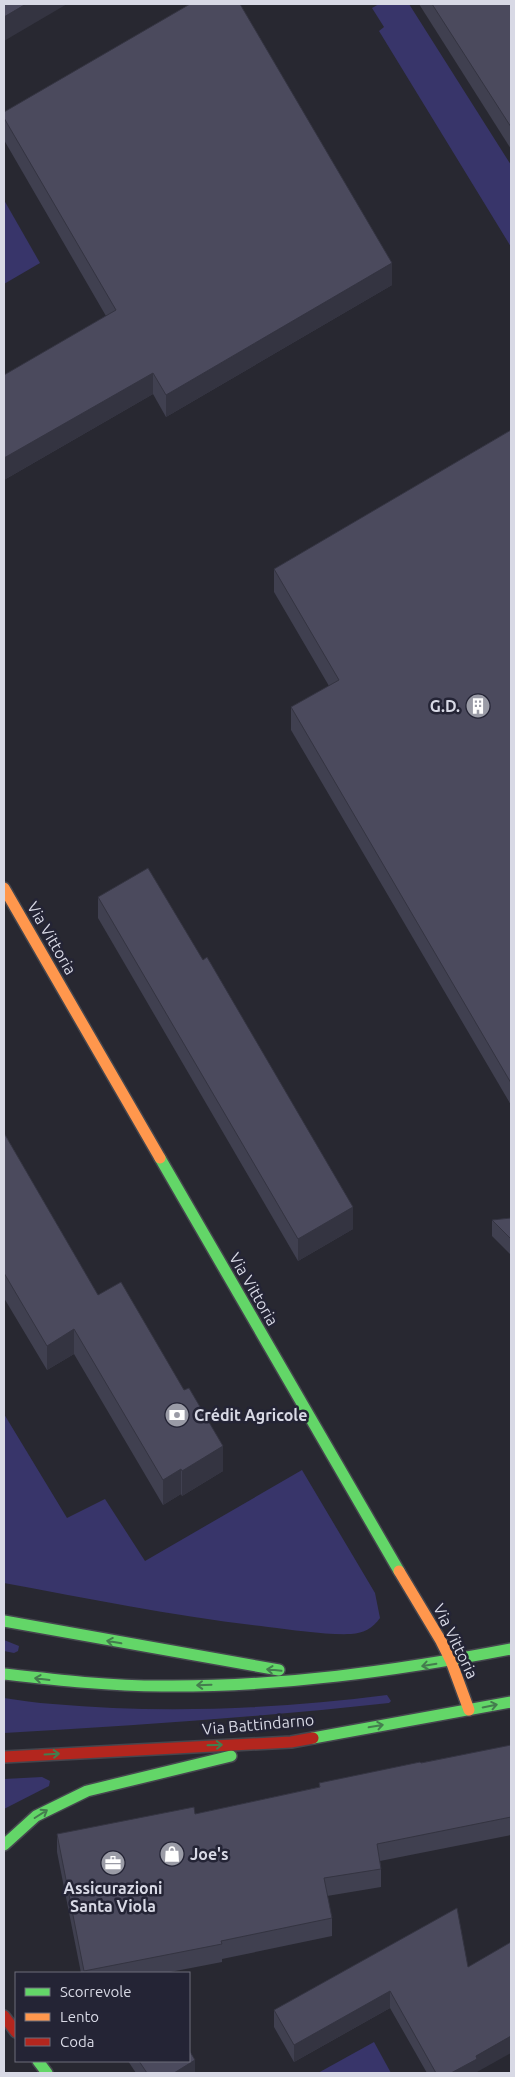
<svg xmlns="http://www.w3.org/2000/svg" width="515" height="2077" font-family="Ubuntu,sans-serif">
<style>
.green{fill:#38356a}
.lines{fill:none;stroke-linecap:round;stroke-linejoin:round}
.fast-casing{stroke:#45464e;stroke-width:14}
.slow-casing{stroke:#45464e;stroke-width:14}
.jam-casing{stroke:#45464e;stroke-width:14}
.fast{stroke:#63d668;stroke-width:11}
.slow{stroke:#ff974d;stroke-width:11}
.jam{stroke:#b3261e;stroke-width:11}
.wall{fill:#404050}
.shaded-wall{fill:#343441}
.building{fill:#4b4a5d;stroke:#343441}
.oneway{stroke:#447d4e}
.labels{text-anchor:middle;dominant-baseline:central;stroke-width:5;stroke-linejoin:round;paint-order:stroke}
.poi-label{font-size:16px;font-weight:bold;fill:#d8d9e5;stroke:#242435;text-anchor:start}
.street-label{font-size:16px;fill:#d8d9e5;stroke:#242435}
</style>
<rect width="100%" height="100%" fill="#282831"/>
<!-- green -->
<g class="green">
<polygon points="379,4 409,4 511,165 511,247 379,31 384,27 372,8"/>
<polygon points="4,200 40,263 4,284"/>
<path d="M 4,1414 L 67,1518 L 105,1499 L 145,1561 L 302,1470 L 375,1593 L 380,1618 C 373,1628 364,1633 351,1634 C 326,1635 293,1630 268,1627 C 179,1617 91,1599 4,1583 Z"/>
<polygon points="4,1640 19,1646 18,1651 14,1653 4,1651"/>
<path d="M 387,1695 L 391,1701 L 389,1703 C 261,1717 133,1726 4,1733 L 4,1698 C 20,1700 36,1703 53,1704 C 164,1714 277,1709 387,1695 Z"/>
<polygon points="42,1777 50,1781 49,1786 4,1809 4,1779"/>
<polygon points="374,2042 391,2073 318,2073"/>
</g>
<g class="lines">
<defs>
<g id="fast">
<polyline points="160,1158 399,1571"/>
<polyline points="4,1621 279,1670"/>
<path d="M 4,1674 C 57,1680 109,1686 162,1686 C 280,1687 396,1671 511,1649"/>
<polyline points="313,1738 511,1702"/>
<polyline points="4,1845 36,1816 87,1791 231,1756"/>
<polyline points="38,2061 47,2073"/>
</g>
<g id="slow">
<polyline points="4,888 160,1158"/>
<polyline points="399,1571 441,1641 451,1661 469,1710"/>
</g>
<g id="jam">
<polyline points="4,1757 291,1742 313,1738"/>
<polyline points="4,2016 16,2032"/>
</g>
</defs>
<!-- fast casing -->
<use href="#fast" class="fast-casing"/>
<!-- slow casing -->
<use href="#slow" class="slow-casing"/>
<!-- jam casing -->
<use href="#jam" class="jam-casing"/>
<!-- fast -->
<use href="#fast" class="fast"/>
<!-- slow -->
<use href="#slow" class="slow"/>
<!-- jam -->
<use href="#jam" class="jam"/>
</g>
<!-- wall -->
<g class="wall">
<polygon points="419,4 511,4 511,149"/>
<polygon points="4,112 392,285 166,417 153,394 4,480 4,375 106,316 4,140"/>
<polygon points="511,430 511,1105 291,730 291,707 329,686 274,592 274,569"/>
<polygon points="98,897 353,1229 298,1261 98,918"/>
<polygon points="4,1133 98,1295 223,1471 182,1496 181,1494 163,1505 74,1354 47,1370 4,1298"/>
<polygon points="511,1218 511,1255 492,1236 492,1220"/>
<polygon points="511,1745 511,1835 380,1861 381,1869 381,1887 327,1896 332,1918 332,1936 222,1959 222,1962 165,1973 81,1973 57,1852 57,1834 195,1814 319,1787 319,1783"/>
<polygon points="457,1908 477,2073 427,2073 390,2008 294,2062 274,2027 274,2010"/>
<polygon points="128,2061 189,2061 195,2073 136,2073"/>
</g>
<!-- shaded-wall -->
<g class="shaded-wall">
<polygon points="26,4 67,4 4,41 4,17"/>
<polygon points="392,263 392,285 166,417 166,395"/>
<polygon points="153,373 153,394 4,480 4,458"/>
<polygon points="353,1207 353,1229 298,1261 298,1239"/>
<polygon points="74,1329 74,1354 47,1370 47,1346"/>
<polygon points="223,1446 223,1471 182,1496 182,1471"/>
<polygon points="181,1469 181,1494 163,1505 163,1480"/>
<polygon points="390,1991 390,2008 294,2062 294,2045"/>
<polygon points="511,2036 511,2053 477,2072 477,2073 451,2073 476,2056"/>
<polygon points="195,2060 195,2073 174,2073"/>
</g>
<!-- building -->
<g class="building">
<polygon points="4,4 26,4 4,17"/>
<polygon points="190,4 240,4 392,263 166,395 153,373 4,458 4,375 116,310 4,118 4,112"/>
<polygon points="432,4 511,4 511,127"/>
<polygon points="511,430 511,1083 291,707 339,680 274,569"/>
<polygon points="148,868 203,960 207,957 353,1207 298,1239 98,897"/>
<polygon points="4,1133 98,1295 121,1282 184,1390 189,1388 223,1446 182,1471 181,1469 163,1480 74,1329 47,1346 4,1273"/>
<polygon points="511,1218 511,1239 492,1220"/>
<polygon points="511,1745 511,1817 377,1844 381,1869 324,1878 332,1918 221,1941 222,1944 84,1971 57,1834 194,1807 195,1814 320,1787 319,1783 420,1762 421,1763"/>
<polygon points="457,1908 468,1967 511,1942 511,2036 476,2056 477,2059 451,2073 436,2073 390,1991 294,2045 274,2010"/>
<polygon points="189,2050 195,2060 174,2073 147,2073 139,2061 189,2061"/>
</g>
<!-- one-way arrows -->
<defs><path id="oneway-shaft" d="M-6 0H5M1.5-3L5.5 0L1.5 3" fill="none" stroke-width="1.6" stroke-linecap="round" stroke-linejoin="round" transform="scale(1.25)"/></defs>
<g class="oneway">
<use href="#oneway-shaft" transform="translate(114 1642) rotate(-170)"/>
<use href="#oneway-shaft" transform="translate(429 1665) rotate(171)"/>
<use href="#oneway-shaft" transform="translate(274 1670) rotate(-174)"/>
<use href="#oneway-shaft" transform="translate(42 1679) rotate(-173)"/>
<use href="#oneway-shaft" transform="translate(204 1685) rotate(178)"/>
<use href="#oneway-shaft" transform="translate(490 1706) rotate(-11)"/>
<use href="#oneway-shaft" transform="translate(376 1726) rotate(-10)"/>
<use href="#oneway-shaft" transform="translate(215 1745) rotate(-2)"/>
<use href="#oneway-shaft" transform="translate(52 1754) rotate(-3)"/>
<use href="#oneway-shaft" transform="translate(41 1814) rotate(-32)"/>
</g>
<!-- icons -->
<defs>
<symbol id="building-disc" viewBox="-11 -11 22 22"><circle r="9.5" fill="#9a9ba6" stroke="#242435"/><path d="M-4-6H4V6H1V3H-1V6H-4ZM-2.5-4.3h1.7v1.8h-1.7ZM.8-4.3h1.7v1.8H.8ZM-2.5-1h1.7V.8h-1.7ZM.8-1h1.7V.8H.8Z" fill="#fff"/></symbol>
<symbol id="bank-disc" viewBox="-11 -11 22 22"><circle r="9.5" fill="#9a9ba6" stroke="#242435"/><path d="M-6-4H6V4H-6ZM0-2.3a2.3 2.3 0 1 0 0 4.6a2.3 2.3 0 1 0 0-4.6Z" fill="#fff"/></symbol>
<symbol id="shop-disc" viewBox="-11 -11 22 22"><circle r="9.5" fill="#9a9ba6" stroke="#242435"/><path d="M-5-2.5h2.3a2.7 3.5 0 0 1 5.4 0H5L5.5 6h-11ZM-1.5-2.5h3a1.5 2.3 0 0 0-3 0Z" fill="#fff"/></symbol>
<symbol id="office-disc" viewBox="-11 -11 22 22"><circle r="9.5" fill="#9a9ba6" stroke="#242435"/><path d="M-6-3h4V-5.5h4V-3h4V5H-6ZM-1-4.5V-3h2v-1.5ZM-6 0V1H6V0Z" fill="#fff"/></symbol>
</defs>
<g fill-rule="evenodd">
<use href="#building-disc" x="464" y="692" width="28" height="28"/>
<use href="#bank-disc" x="163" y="1401" width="28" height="28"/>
<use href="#shop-disc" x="158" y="1840" width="28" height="28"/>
<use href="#office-disc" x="99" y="1849" width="28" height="28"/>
</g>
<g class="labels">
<!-- poi labels -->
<g class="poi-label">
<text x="460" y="706" text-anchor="end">G.D.</text>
<text x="194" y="1415">Crédit Agricole</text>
<text x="190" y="1854">Joe's</text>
<text x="113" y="1888" text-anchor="middle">Assicurazioni<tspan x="113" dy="18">Santa Viola</tspan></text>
</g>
<!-- street labels -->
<g class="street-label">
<text transform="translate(52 938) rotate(60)">Via Vittoria</text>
<text transform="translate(254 1289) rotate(60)">Via Vittoria</text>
<text transform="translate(456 1641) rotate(64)">Via Vittoria</text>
<text transform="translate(258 1724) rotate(-5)">Via Battindarno</text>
</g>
</g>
<!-- border -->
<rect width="515" height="2077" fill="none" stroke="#d8d9e5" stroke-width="10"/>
<!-- legend -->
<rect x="15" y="1972" width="175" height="90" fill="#242435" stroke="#6c6c7b"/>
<rect x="25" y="1988" width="25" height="8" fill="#63d668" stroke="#6c6c7b"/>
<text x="60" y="1997" font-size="15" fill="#d8d9e5">Scorrevole</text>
<rect x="25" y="2013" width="25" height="8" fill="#ff974d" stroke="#6c6c7b"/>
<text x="60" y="2022" font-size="15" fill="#d8d9e5">Lento</text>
<rect x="25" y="2038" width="25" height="8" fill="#b3261e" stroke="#6c6c7b"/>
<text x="60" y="2047" font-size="15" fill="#d8d9e5">Coda</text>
</svg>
